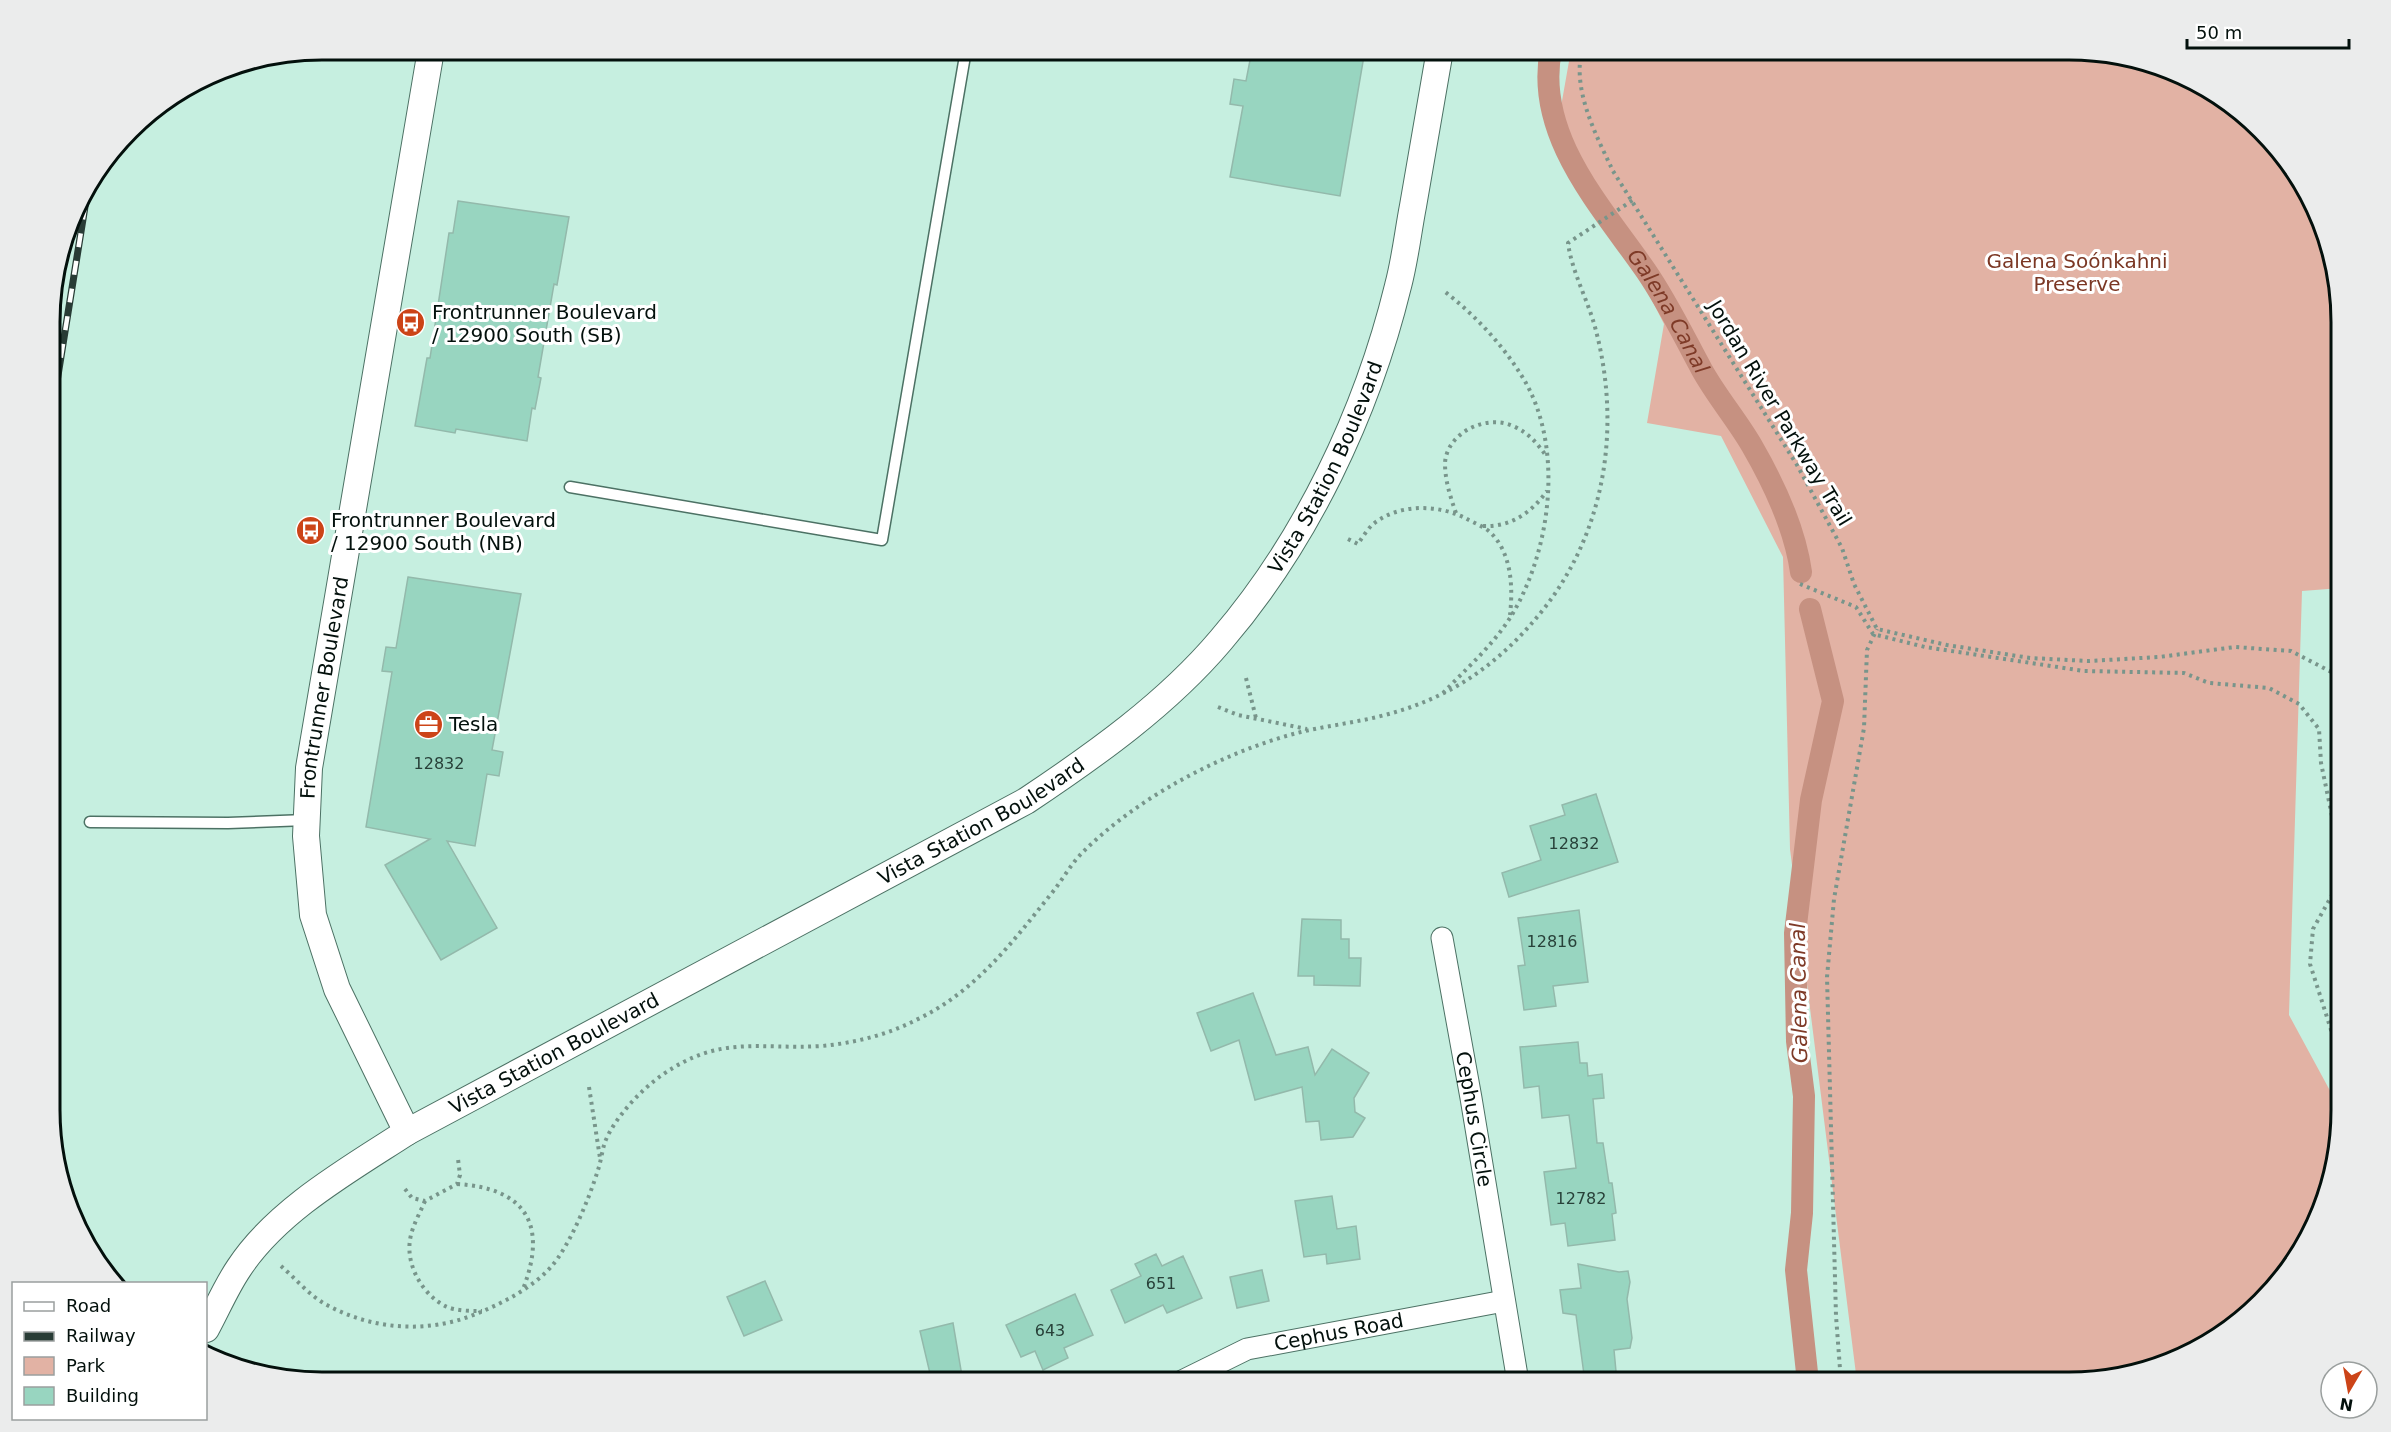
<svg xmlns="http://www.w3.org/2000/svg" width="2391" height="1432" font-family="'DejaVu Sans',sans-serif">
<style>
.green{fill:#e2b2a4}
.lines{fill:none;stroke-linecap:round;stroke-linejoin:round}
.canal{stroke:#c69181;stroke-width:22}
.building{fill:#98d5c0;stroke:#93b9ab;stroke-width:1.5}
.service-casing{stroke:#4c7164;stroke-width:13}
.minor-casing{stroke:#4c7164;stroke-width:23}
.tertiary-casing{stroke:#4c7164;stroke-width:28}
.path{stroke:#78958b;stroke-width:4;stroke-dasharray:3 4.5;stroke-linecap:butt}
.service{stroke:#fff;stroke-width:10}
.minor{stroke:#fff;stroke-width:21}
.tertiary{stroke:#fff;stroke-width:26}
.rail-casing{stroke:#293c36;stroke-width:7}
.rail{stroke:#fff;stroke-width:4.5;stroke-dasharray:14;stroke-linecap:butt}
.labels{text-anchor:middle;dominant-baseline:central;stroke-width:6;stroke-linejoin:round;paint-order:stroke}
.number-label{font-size:16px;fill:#284139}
.park-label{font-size:20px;fill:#7b3724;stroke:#fff}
.poi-label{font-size:20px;fill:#03100c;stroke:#fff;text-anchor:start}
.street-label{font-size:20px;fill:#03100c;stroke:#fff}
.water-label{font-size:21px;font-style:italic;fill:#7e3a27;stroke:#fff}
.rim{fill:none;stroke:#03100c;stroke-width:3}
</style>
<rect width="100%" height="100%" fill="#c6efe0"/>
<!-- green -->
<polygon class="green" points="1571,50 2069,50 2140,59 2205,86 2261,129 2305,186 2341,304 2341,588 2302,591 2289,1015 2341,1111 2341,1127 2305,1246 2261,1303 2205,1346 2086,1382 1857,1382 1790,849 1783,557 1721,436 1647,423 1664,324 1559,118"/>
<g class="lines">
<!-- canal -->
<g class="canal">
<path id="s1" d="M 1551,50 C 1534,135 1601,206 1646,271 C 1668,303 1684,337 1702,370 C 1717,397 1737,420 1752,446 C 1774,484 1795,529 1801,572"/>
<polyline points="1808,1382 1796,1270 1802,1213 1804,1096 1797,1041 1795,933 1811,800 1833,701 1810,609"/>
</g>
</g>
<!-- building -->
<g class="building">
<polygon points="1252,50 1365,50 1340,196 1230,177 1243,106 1230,104 1234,79 1246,81"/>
<polygon points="458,201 569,217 557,285 554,284 538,377 541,378 535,409 532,408 527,441 456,429 455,433 415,426 427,358 430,358 449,233 453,233"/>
<polygon points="408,577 521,594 492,750 503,752 499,776 487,774 475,846 447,841 497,928 441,960 385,865 430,839 366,827 392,672 382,671 386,647 396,648"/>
<polygon points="1596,794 1618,862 1509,897 1502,873 1541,860 1530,826 1565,815 1562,805"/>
<polygon points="1579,910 1588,982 1553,986 1556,1006 1524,1010 1518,966 1525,965 1518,918"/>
<polygon points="1302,919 1341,920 1341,939 1349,939 1349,958 1361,958 1360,986 1314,985 1314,976 1298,976"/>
<polygon points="1253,993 1276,1055 1308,1047 1315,1075 1332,1049 1369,1073 1354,1098 1355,1112 1365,1118 1353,1137 1321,1140 1319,1121 1306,1122 1302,1087 1255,1100 1239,1040 1211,1051 1197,1013"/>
<polygon points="1578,1042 1580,1063 1587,1063 1588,1076 1602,1074 1604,1098 1593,1099 1597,1143 1603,1143 1609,1183 1612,1183 1616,1213 1612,1214 1615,1240 1568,1246 1565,1223 1551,1225 1544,1172 1576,1168 1569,1115 1542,1118 1539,1086 1524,1088 1520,1047"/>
<polygon points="1332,1196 1337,1229 1356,1226 1360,1259 1327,1264 1326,1254 1304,1257 1295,1201"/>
<polygon points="1156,1254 1162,1266 1183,1256 1202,1298 1167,1313 1163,1305 1125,1323 1111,1290 1141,1276 1135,1264"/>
<polygon points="1578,1264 1619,1272 1628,1271 1630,1282 1627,1299 1632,1338 1630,1348 1614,1350 1617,1382 1585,1382 1576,1315 1563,1313 1560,1290 1581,1288"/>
<polygon points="1262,1270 1269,1301 1237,1308 1230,1277"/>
<polygon points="765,1281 782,1320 744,1336 727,1297"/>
<polygon points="1075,1294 1093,1335 1064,1348 1068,1358 1043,1370 1035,1351 1021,1357 1006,1325"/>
<polygon points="953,1323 963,1382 932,1382 920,1331"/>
</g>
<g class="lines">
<defs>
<g id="service">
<polyline points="570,487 882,540 966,50"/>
<polyline points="90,822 228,823 306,820"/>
</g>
<g id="minor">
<path id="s2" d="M 1442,938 L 1471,1098 L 1518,1382"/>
<path id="s3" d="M 1180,1382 L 1247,1349 L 1504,1301"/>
</g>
<g id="tertiary">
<path id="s4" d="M 407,1132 L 337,989 L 313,915 L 306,836 L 309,768 L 431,50"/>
<path id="s5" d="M 206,1329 C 217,1309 226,1287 239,1268 C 277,1210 350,1169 407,1132 L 1026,801 C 1095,755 1167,704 1221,640 C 1306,541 1367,413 1398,286 C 1405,260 1408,232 1413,206 C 1422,154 1431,102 1440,50"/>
</g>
</defs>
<!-- service casing -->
<use href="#service" class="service-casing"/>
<!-- minor casing -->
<use href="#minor" class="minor-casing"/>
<!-- tertiary casing -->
<use href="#tertiary" class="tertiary-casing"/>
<!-- path -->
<g class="path">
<path d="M 1582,50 C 1572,90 1596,135 1613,171 L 1797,465 L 1842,548 L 1854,584 L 1877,629 L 1947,645 L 2030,658 L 2089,661 L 2159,657 L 2235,647 L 2291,651 L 2341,677"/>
<path d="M 1456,513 C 1450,496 1445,480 1445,463 C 1447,432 1487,414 1513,426 C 1529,433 1537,443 1547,457"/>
<path d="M 1483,526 C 1511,527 1531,513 1547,491"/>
<path d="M 1348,539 L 1358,544 C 1362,538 1367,530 1372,525 C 1398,503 1439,504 1467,519 C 1474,523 1485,527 1491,533 C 1512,554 1513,588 1510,615"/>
<polyline points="1800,584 1856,607 1873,634 1925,647 2084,671 2184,673 2209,683 2269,688 2299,704 2319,729 2321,763 2337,840 2336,888 2313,929 2310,964 2341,1061"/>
<polyline points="1246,678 1256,718"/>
<path d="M 1443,693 C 1466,669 1492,646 1510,618 C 1551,552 1565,447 1523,378 C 1503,345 1475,315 1444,291"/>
<polyline points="1218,707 1238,715 1307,729"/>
<polyline points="589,1087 600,1158"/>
<path d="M 457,1184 C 526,1188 548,1225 523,1289"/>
<polyline points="405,1189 412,1198 425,1201 457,1184 460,1175 458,1159"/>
<path d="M 425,1201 C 420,1213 412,1226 410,1240 C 406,1265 422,1294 445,1306 C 455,1311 470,1311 482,1311"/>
<path d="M 281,1266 C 295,1278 309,1295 325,1304 C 372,1330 427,1334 476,1314 C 503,1303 532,1288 551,1267 C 570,1245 589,1199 598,1170 C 601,1161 602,1151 605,1142 C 615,1117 641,1090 662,1075 C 721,1034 758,1050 822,1046 C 854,1043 887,1035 916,1020 C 975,992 1011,944 1051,894 C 1061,882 1069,867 1080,855 C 1106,828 1141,803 1174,784 C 1213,762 1257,743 1301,732 C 1326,726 1352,723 1377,717 C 1449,700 1501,664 1546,606 C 1607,526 1621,423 1595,327 C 1587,298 1572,272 1568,243 L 1633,200"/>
<polyline points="1841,1382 1836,1316 1827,977 1834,899 1864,728 1867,650 1877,629"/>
</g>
<!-- service -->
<use href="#service" class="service"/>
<!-- minor -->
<use href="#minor" class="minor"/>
<!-- tertiary -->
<use href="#tertiary" class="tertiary"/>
<defs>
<polyline id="rail" points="52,413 88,188"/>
</defs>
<!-- rail casing -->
<use href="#rail" class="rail-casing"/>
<!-- rail -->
<use href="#rail" class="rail"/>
</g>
<!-- icons -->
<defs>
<symbol id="bus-disc" viewBox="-11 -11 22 22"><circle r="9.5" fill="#cc4418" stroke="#fff"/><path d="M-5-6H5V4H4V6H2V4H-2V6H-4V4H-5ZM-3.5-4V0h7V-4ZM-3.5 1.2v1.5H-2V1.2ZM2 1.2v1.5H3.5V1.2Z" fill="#fff"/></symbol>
<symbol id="office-disc" viewBox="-11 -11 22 22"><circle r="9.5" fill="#cc4418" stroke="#fff"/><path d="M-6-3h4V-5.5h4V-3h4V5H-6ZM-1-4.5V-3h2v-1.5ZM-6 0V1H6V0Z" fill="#fff"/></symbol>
</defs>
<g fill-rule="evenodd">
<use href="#bus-disc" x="394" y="306" width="33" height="33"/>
<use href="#bus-disc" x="294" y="514" width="33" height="33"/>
<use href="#office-disc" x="412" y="708" width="33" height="33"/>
</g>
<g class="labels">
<!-- number labels -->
<g class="number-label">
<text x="439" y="763">12832</text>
<text x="1574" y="843">12832</text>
<text x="1552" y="941">12816</text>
<text x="1581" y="1198">12782</text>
<text x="1161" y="1283">651</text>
<text x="1050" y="1330">643</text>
</g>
<!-- park labels -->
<g class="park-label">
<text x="2077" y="261">Galena Soónkahni<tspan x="2077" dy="23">Preserve</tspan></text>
</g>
<!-- poi labels -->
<g class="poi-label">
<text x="432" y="312">Frontrunner Boulevard<tspan x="432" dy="23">/ 12900 South (SB)</tspan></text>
<text x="331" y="520">Frontrunner Boulevard<tspan x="331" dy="23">/ 12900 South (NB)</tspan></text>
<text x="449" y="724">Tesla</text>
</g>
<!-- street labels -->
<g class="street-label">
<text transform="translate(1780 413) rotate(59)">Jordan River Parkway Trail</text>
<text stroke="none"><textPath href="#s5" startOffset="1446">Vista Station Boulevard</textPath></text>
<text stroke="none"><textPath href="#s4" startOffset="466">Frontrunner Boulevard</textPath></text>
<text stroke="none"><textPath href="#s5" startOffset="940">Vista Station Boulevard</textPath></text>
<text stroke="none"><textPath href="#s5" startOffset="454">Vista Station Boulevard</textPath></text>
<text stroke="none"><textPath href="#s2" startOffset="184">Cephus Circle</textPath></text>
<text stroke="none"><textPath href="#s3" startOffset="168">Cephus Road</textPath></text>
</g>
<!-- water labels -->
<g class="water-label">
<text stroke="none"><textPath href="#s1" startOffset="294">Galena Canal</textPath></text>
<text transform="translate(1799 993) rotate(-91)">Galena Canal</text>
</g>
</g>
<!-- crop -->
<path d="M0 0H2391V1432H0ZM322 60H2069A262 262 0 0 1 2331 322V1110A262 262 0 0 1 2069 1372H322A262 262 0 0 1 60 1110V322A262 262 0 0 1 322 60Z" fill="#ebecec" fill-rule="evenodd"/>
<path class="rim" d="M322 60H2069A262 262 0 0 1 2331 322V1110A262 262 0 0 1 2069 1372H322A262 262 0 0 1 60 1110V322A262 262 0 0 1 322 60Z"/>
<!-- legend -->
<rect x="12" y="1282" width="195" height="138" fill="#ffffff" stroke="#9a9f9e" stroke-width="1.5"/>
<rect x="24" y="1302" width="30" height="9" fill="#ffffff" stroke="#9a9f9e" stroke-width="1.5"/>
<text x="66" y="1312" font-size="18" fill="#03100c">Road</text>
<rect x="24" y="1332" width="30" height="9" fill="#293c36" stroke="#9a9f9e" stroke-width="1.5"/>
<text x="66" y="1342" font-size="18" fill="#03100c">Railway</text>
<rect x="24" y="1357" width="30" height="18" fill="#e2b2a4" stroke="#9a9f9e" stroke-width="1.5"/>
<text x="66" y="1372" font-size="18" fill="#03100c">Park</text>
<rect x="24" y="1387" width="30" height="18" fill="#98d5c0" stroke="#9a9f9e" stroke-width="1.5"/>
<text x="66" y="1402" font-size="18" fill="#03100c">Building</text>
<!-- north arrow -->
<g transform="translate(2349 1390) rotate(190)"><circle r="28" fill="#ffffff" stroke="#9a9f9e" stroke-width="1.5"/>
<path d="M0-4.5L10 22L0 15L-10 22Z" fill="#cc4418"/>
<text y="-9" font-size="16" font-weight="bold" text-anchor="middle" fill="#03100c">N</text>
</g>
<!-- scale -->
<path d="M2187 39v9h162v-9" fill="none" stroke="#03100c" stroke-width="3"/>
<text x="2196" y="39" font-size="18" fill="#03100c" stroke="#ffffff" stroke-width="4.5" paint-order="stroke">50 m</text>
</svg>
